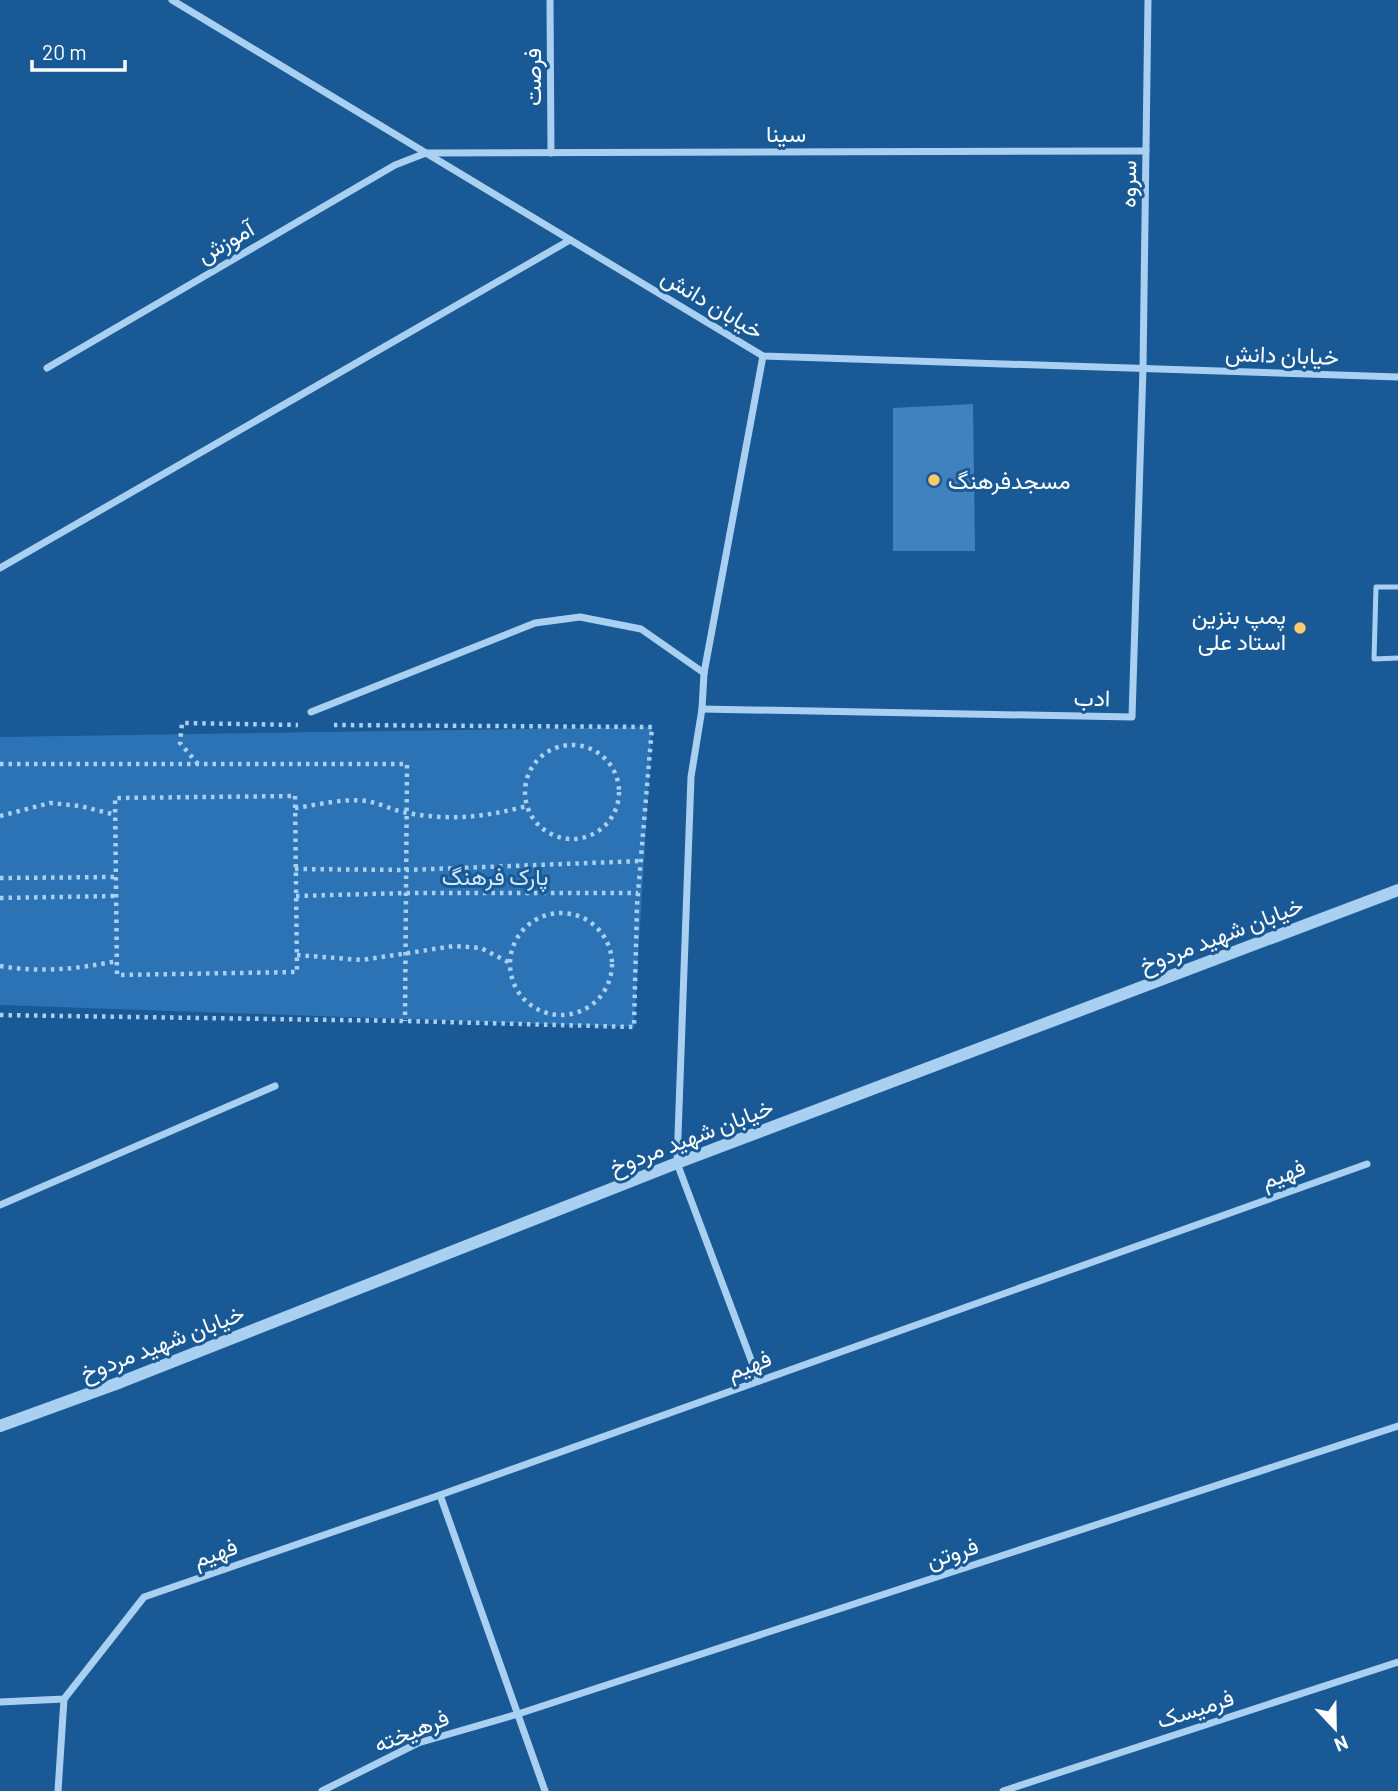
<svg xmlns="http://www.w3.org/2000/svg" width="1398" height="1791" font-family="Barlow,Vazirmatn,sans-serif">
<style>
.green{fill:#2b73b5}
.building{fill:#4082bd}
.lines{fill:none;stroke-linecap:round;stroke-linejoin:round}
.path{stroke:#aad0f1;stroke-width:4.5;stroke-dasharray:3.5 5;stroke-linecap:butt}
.service{stroke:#aad0f1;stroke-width:5}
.minor{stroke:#aad0f1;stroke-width:7}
.tertiary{stroke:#aad0f1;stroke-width:12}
.poi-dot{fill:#ffc86a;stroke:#185996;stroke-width:2.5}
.labels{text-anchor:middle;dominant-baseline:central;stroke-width:6;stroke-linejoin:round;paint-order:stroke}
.street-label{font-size:23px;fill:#fff;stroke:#185996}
.poi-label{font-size:23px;fill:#fff;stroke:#185996;text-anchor:start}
.park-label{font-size:23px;fill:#d1e8fc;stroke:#185996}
</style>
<rect width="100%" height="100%" fill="#185996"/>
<!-- green -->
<polygon class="green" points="652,727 634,1027 0,1005 0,737"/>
<!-- building -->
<polygon class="building" points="973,404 975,551 893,551 893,408"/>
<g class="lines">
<!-- path -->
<g class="path">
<circle cx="572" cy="792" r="47"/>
<polyline points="0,764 407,764 405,1021"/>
<polyline points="198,764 180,743 182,723 298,725"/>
<polygon points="295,796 297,972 117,975 115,798"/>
<path d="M 295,808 C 318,805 343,798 366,801 C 380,803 394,811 408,813 C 451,821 485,817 527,806"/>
<polyline points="0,816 50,803 80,806 116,815"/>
<polyline points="295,869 407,870 641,861"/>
<polyline points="0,878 116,877"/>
<polyline points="296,896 407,893 638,893"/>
<polyline points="0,898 116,896"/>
<circle cx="561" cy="964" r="51"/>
<polyline points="297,955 362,960 454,946 481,948 510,963"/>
<path d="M 0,966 C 41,973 77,969 117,961"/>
<polyline points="0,1015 405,1021 634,1027 637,905 652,727 334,725"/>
</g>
<!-- service -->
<polyline class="service" points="1398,587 1376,587 1374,659 1398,658"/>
<!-- minor -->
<g class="minor">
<polyline points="172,0 763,356 1398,377"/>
<polyline points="550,0 551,153"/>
<polyline points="47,368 395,165 426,153 1146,151"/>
<polyline points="0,568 570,240"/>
<polyline points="702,709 1132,717 1143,368 1148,0"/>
<polyline points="311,712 535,623 580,617 641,629 704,673"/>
<polyline points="0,1205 275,1086"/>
<polyline points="759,1381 677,1163 691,777 702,709 704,673 763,356"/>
<polyline points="440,1495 545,1791"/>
<polyline points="0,1702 64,1699 144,1597 440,1495 1367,1164"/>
<polyline points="58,1791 64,1699"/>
<polyline points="322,1791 418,1743 518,1714 1398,1426"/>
<polyline points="1003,1791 1398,1662"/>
</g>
<!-- tertiary -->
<polyline class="tertiary" points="0,1426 121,1382 677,1163 1398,890"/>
</g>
<!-- markers -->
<g class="poi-dot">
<circle cx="934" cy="480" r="7"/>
<circle cx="1300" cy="628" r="7"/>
</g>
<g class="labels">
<!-- street labels -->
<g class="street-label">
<text transform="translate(532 77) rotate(-90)">فرصت</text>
<text x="786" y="133">سینا</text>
<text transform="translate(1127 184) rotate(-89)">سروه</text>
<text transform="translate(225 241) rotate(-30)">آموزش</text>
<text transform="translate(713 303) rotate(31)">خیابان دانش</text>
<text transform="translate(1282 354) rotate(2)">خیابان دانش</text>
<text transform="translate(1092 697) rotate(1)">ادب</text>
<text transform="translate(1221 934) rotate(-21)">خیابان شهید مردوخ</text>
<text transform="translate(691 1136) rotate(-21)">خیابان شهید مردوخ</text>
<text transform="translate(1283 1173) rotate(-20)">فهیم</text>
<text transform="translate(162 1342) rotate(-21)">خیابان شهید مردوخ</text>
<text transform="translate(749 1364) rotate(-20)">فهیم</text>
<text transform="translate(215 1552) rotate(-19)">فهیم</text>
<text transform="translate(952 1552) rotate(-18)">فروتن</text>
<text transform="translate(1195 1708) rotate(-18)">فرمیسک</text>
<text transform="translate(411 1730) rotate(-22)">فرهیخته</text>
</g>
<!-- poi labels -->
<g class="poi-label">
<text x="948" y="480">مسجدفرهنگ</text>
<text x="1286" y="615" text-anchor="end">پمپ بنزین<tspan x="1286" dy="26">استاد علی</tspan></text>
</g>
<!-- park labels -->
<g class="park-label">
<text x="495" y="876">پارک فرهنگ</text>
</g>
</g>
<!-- north arrow -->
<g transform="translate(1335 1728) rotate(158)" stroke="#185996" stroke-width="5" paint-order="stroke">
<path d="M0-5L12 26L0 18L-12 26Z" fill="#ffffff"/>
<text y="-10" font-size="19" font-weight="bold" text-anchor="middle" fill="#ffffff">N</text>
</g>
<!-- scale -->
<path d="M32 60v10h93v-10" fill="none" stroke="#ffffff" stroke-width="3.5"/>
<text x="42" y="60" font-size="21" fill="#ffffff" stroke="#185996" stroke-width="5" paint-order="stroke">20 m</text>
</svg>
